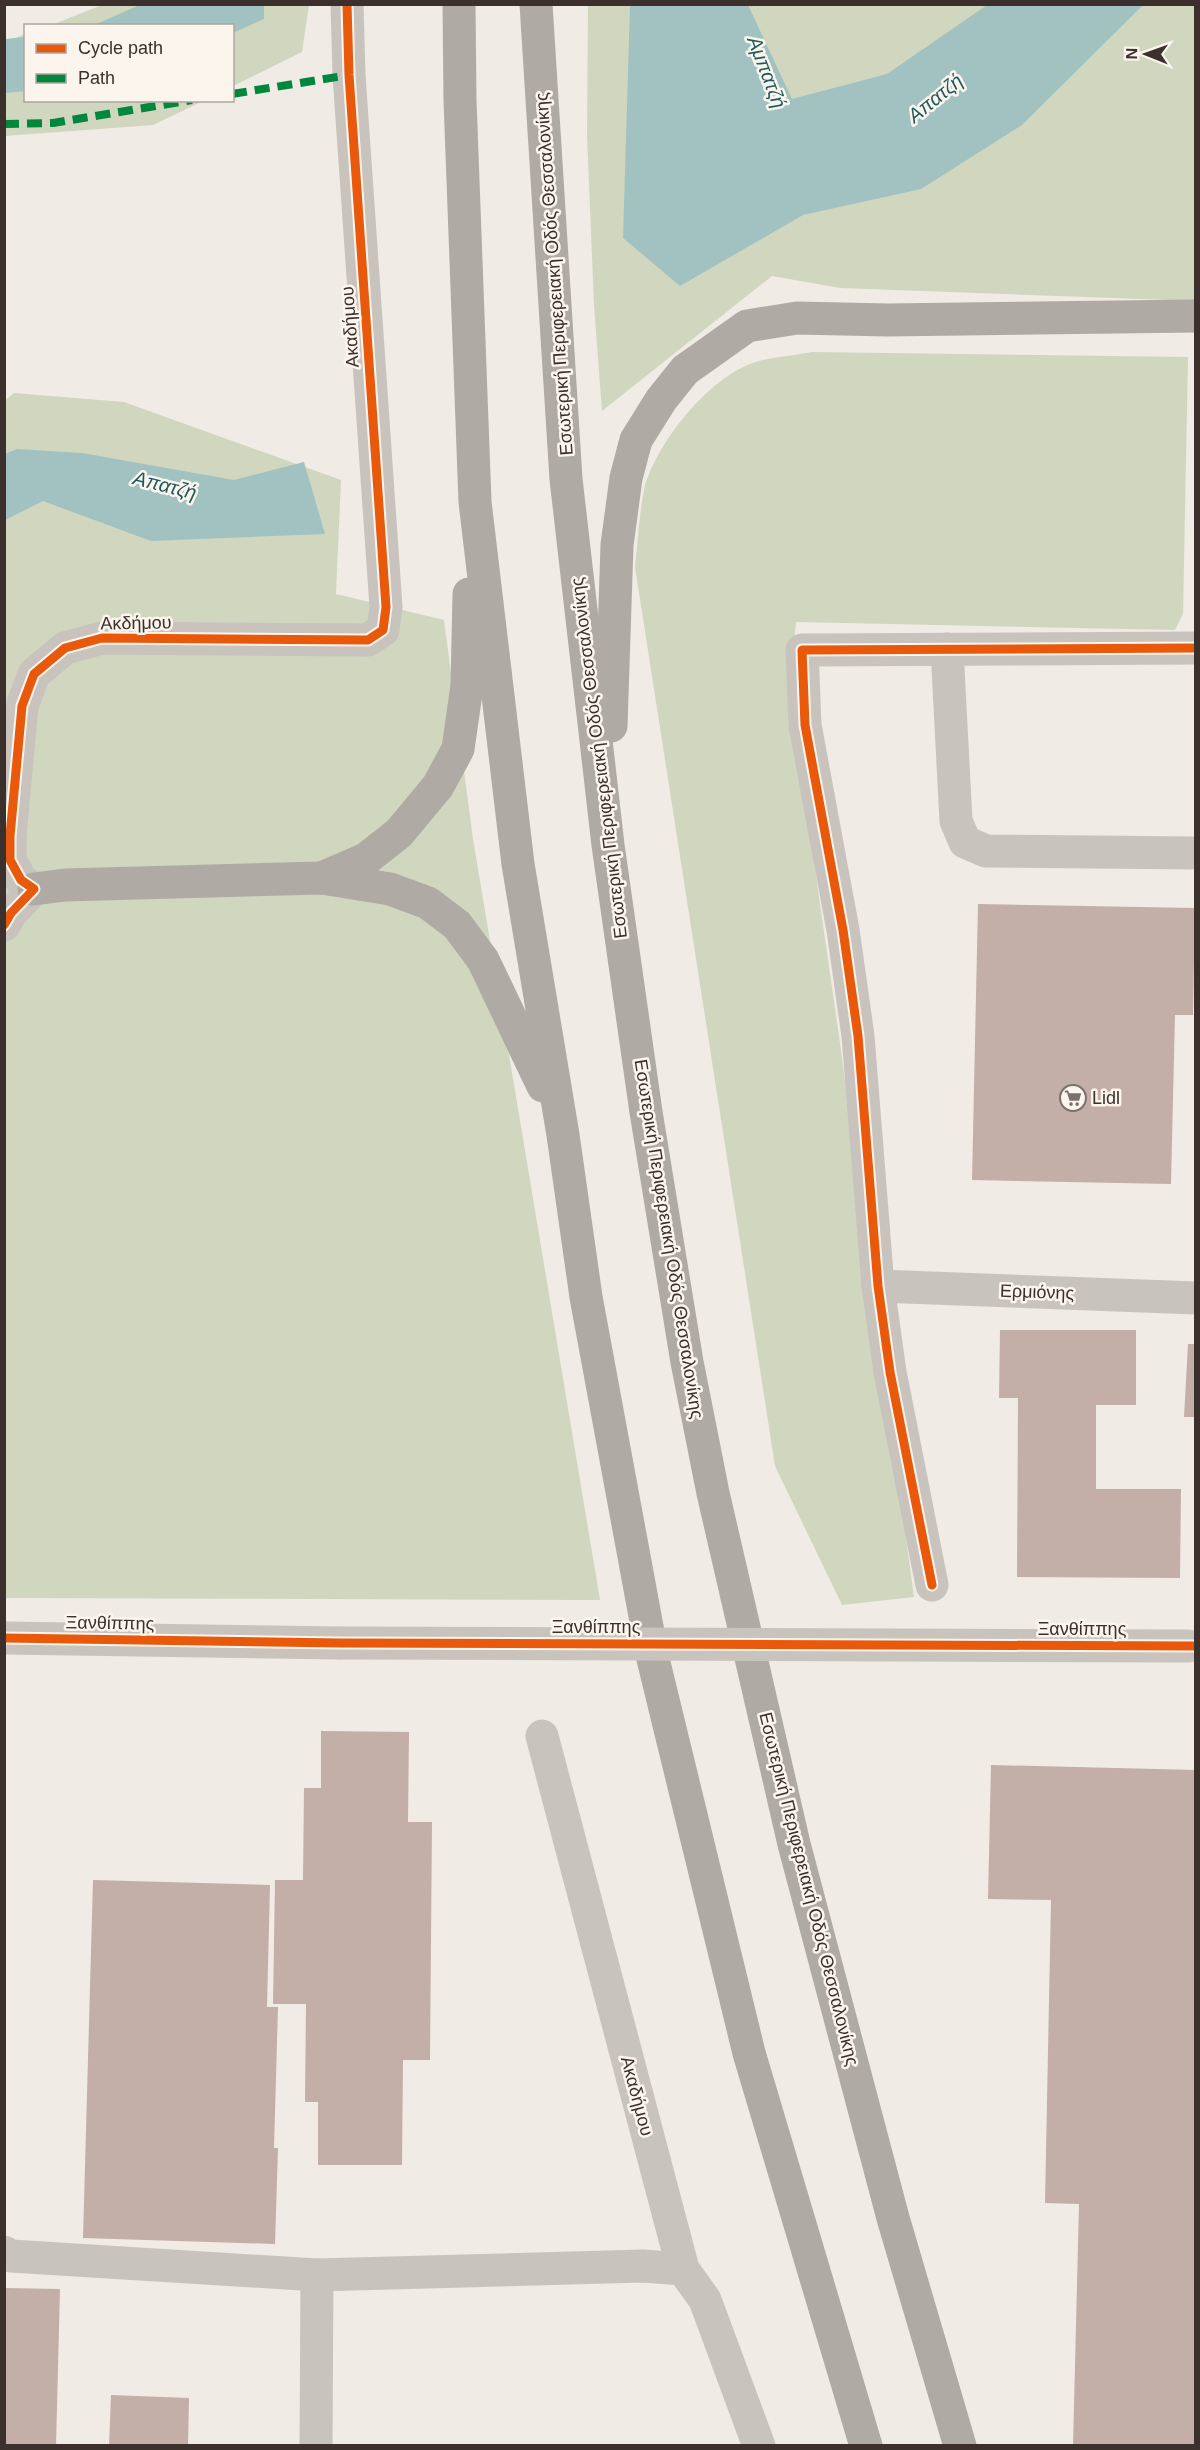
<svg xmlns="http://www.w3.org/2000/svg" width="1200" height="2450" font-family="Helvetica,sans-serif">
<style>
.green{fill:#d1d6bf}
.water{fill:#a1c2c1}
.building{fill:#c3afa7}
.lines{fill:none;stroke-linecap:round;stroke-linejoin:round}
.minor{stroke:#c9c3be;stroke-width:33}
.highway{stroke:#afaaa4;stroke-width:33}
.minor-bridge{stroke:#c9c3be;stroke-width:33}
.quiet{stroke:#00873e;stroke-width:8;stroke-dasharray:15 8;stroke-linecap:butt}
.cycleway-casing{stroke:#fbf5ee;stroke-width:13}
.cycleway{stroke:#e8590c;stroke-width:9}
.labels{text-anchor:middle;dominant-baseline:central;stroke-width:5;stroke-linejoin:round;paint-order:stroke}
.street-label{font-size:18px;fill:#3b302b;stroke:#fbf5ee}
.poi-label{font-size:18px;fill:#3b302b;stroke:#fbf5ee;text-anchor:start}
.water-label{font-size:20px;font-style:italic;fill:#1f5a5e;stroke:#fbf5ee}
</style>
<rect width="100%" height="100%" fill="#f0ebe5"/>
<!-- green -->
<g class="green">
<polygon points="102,5 309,5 302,52 233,86 232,26 49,26"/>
<polygon points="588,5 1195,5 1195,301 840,288 772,276 602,411 594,305 587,135"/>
<polygon points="25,34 26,100 203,101 153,125 5,136 4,43"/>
<path d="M 812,352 L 1188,357 L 1183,614 L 1175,630 L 796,622 L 789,688 L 839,1036 L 914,1597 L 842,1605 L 775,1466 L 635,567 C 638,542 639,515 644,490 C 655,445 706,381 750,364 C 768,357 793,356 812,352 Z"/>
<polygon points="14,393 124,402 341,480 336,594 444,620 473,839 600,1600 5,1598 4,401"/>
</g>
<!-- water -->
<g class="water">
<polygon points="142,4 264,5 264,19 233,33 232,26 94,25"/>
<polygon points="630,5 748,5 792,99 887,74 987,5 1143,5 1022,125 921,189 803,215 680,286 623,238"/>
<polygon points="25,37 25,91 5,93 5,39"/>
<polygon points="17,449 82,453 234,480 304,462 325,534 151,541 43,501 5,520 5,454"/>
</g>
<!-- building -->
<g class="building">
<polygon points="978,904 1195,908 1193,1015 1175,1015 1171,1184 972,1180"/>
<polygon points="1000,1330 1136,1330 1136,1405 1096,1405 1096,1489 1181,1489 1180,1578 1017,1577 1018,1398 999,1398"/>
<polygon points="1188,1344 1196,1344 1196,1417 1184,1417"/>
<polygon points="321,1731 409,1732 408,1822 432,1822 430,2060 403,2060 402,2165 318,2165 318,2102 305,2102 306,2004 273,2004 275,1880 303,1880 304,1788 321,1788"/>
<polygon points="991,1765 1196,1770 1196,2446 1073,2446 1079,2204 1045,2203 1051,1900 988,1899"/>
<polygon points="93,1880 270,1885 267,2007 278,2007 274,2148 278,2148 275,2244 83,2238"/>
<polygon points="5,2288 60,2289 56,2446 5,2446"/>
<polygon points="111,2395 189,2398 188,2446 109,2446"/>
</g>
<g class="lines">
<!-- minor -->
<g class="minor">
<polyline points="947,649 956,821 965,842 986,851 1196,853"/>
<polyline points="4,925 11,913 34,889 21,880 10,860 10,836 22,706 34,674 65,648 102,638 368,640 383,630 386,607 349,75 347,4"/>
<polyline points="878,1286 1196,1298"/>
<polyline points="932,1585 890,1372 878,1286 858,1036 843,930 805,725 802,650 1196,648"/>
<polyline points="4,1638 340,1643"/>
<polyline points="542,1736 683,2269 705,2300 759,2446"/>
<polyline points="4,2252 11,2256 317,2275 643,2266 683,2269"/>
<polyline points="316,2446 317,2275"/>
</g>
<!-- highway -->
<g class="highway">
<polyline points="459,4 460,100 475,502 518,864 563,1135 586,1297 653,1659 749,2053 866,2446"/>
<polyline points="536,4 566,479 608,845 646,1112 687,1362 713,1493 794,1844 893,2218 960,2446"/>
<polyline points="611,726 617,545 626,478 636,440 661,400 685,370 747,326 797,318 888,320 1196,316"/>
<polyline points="322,878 366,859 399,833 438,786 458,749 467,686 469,594"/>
<polyline points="34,889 65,885 322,878 390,889 428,903 457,925 483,960 543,1086"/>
</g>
<!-- minor-bridge -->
<polyline class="minor-bridge" points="340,1643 1188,1646"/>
<!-- quiet -->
<g class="quiet">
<polyline points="232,94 349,75"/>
<polyline points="4,124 53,123 192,100"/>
</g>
<defs>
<g id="cycleway">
<polyline points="4,925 11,913 34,889 21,880 10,860 10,836 22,706 34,674 65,648 102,638 368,640 383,630 386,607 349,75 347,4"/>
<polyline points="932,1585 890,1372 878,1286 858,1036 843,930 805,725 802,650 1196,648"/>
<polyline points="4,1638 340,1643 1196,1646"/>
</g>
</defs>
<!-- cycleway casing -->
<use href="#cycleway" class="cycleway-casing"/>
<!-- cycleway -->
<use href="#cycleway" class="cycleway"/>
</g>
<!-- icons -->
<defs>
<symbol id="supermarket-ring" viewBox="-11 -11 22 22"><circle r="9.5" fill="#fbf5ee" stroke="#7a716c" stroke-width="1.5"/><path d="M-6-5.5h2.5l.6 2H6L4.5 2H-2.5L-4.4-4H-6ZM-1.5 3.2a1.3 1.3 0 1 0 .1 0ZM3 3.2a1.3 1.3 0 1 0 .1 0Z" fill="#7a716c"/></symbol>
</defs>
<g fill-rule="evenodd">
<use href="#supermarket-ring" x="1058" y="1083" width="30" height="30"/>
</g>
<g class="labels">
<!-- street labels -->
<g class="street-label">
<text transform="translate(554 274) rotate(-94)">Εσωτερική Περιφερειακή Οδός Θεσσαλονίκης</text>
<text transform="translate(350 327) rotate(-94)">Ακαδήμου</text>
<text transform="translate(136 623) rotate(-1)">Ακδήμου</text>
<text transform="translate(599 758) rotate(-97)">Εσωτερική Περιφερειακή Οδός Θεσσαλονίκης</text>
<text transform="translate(669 1239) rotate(81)">Εσωτερική Περιφερειακή Οδός Θεσσαλονίκης</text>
<text transform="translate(1037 1292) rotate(2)">Ερμιόνης</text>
<text transform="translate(110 1623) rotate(1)">Ξανθίππης</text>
<text x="596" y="1627">Ξανθίππης</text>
<text x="1082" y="1629">Ξανθίππης</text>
<text transform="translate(809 1889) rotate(76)">Εσωτερική Περιφερειακή Οδός Θεσσαλονίκης</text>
<text transform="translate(637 2096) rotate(75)">Ακαδήμου</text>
</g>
<!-- poi labels -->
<g class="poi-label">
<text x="1092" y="1098">Lidl</text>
</g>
<!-- water labels -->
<g class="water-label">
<text transform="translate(767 72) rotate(69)">Αμπατζή</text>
<text transform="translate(935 98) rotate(-39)">Απατζή</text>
<text transform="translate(165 485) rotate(14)">Απατζή</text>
</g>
</g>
<!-- border -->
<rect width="1200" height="2450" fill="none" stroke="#3b302b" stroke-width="12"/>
<!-- legend -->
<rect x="24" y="24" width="210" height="78" fill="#fbf5ee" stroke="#aea6a0" stroke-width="1.5"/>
<rect x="36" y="44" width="30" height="9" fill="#e8590c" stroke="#aea6a0" stroke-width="1.5"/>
<text x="78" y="54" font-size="18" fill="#3b302b">Cycle path</text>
<rect x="36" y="74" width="30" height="9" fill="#00873e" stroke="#aea6a0" stroke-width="1.5"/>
<text x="78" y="84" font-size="18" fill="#3b302b">Path</text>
<!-- north arrow -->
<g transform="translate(1146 54) rotate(271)" stroke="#fbf5ee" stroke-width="4.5" paint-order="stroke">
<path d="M0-4.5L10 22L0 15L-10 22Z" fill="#3b302b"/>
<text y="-9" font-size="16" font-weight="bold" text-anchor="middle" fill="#3b302b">N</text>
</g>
</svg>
